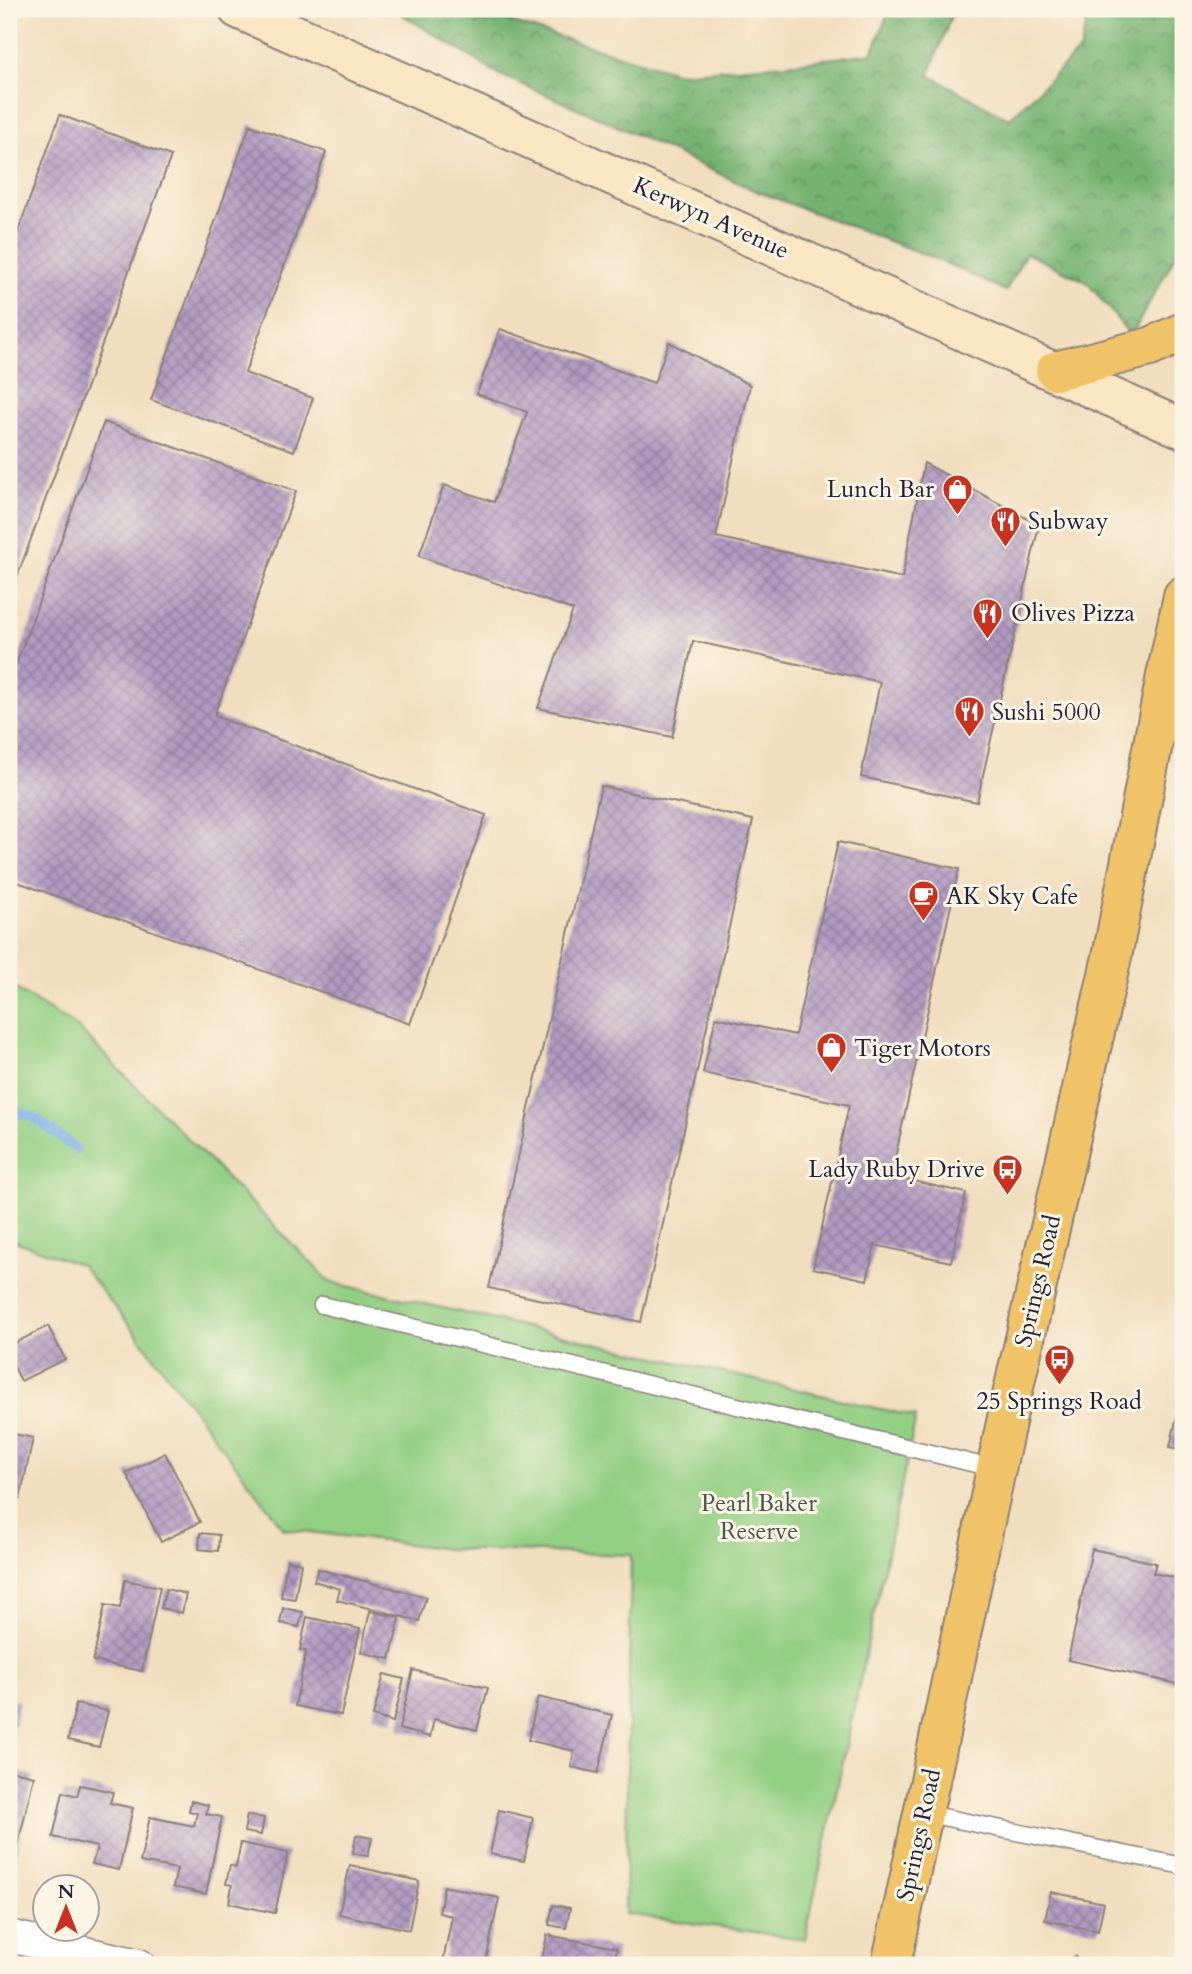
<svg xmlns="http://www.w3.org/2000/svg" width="1192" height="1974" font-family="Cardo,serif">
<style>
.forest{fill:url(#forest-crowns);stroke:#4c6a56;stroke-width:2}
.park{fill:#93cf83;stroke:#5a785f;stroke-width:2}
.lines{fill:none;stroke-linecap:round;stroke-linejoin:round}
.stream{stroke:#78ace5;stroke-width:10}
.building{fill:url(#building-cross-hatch)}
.service-casing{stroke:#8a807c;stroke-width:19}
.minor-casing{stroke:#8a807c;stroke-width:35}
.secondary-casing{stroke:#8a807c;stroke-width:42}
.primary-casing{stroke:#8a807c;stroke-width:42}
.service{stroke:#fff;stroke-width:16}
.minor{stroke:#fff;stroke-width:32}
.secondary{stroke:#f9e7c3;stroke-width:38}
.primary{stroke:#f1c369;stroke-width:38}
.labels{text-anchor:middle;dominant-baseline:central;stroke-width:6;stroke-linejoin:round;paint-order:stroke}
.street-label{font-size:24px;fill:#22223b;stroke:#fcf5e5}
.poi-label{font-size:24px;fill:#22223b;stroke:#fcf5e5;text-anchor:start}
.park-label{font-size:24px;fill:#445651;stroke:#fcf5e5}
</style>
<defs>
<pattern id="forest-crowns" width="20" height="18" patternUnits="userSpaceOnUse" patternTransform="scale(1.75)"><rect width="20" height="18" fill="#76b271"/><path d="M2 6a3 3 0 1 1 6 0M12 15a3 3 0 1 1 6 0" fill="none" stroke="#60905e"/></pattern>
<pattern id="building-cross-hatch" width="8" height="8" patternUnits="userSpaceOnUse" patternTransform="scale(1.75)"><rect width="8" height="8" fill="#b29bc2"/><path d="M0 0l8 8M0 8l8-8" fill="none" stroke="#907e9f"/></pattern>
</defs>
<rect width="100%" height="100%" fill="#fcf5e5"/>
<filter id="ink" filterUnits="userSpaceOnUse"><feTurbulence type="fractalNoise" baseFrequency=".0143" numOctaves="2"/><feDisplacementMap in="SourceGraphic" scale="14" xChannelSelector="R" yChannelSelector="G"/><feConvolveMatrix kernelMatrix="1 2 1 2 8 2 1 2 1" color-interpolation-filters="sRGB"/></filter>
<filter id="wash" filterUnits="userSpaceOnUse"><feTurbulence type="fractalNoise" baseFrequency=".00686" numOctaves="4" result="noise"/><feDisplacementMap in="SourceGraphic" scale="28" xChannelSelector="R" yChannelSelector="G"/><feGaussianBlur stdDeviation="1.57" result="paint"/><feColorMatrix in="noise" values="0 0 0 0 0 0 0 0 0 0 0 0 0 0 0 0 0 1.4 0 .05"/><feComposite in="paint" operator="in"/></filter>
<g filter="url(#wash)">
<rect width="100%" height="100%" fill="#f1debe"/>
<!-- forest -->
<polygon class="forest" points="400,9 467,9 679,73 796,63 872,53 890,9 954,9 929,75 1009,119 1080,50 1090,9 1183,9 1183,23 1173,31 1183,57 1183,242 1131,336 1087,282 1026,253 1006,291 934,258 756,191 598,117 500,75 401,14"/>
<!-- park -->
<polygon class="park" points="9,985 77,1027 330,1282 916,1417 805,1939 625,1914 631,1555 449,1549 284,1529 139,1337 81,1265 9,1239"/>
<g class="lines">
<!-- stream -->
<polyline class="stream" points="9,1109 33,1117 76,1149"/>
</g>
<g id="blocks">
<!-- building -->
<g class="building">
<polygon points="60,115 171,156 9,599 9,256"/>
<polygon points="250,125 326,152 245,373 313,398 294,451 151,400"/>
<polygon points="500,329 654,383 669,342 750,385 716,537 902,578 924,463 1039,525 977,802 861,777 880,682 693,641 672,737 538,708 573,610 419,556 444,485 494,502 527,412 477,394"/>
<polygon points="104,422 296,491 214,716 486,815 410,1024 9,879 9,684"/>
<polygon points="601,786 753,820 641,1322 489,1288"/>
<polygon points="838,842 959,869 891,1176 966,1193 951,1262 875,1245 867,1280 813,1268 849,1105 703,1073 716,1017 795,1035"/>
<polygon points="48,1326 65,1359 21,1381 9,1357 9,1346"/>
<polygon points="1182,1394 1183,1394 1183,1450 1170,1447"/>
<polygon points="9,1433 33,1438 20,1499 9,1496"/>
<polygon points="165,1453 200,1522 161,1542 126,1473"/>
<polygon points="200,1533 219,1535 218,1551 199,1549"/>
<polygon points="1092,1549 1156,1563 1153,1573 1176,1578 1183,1551 1183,1685 1068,1660"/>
<polygon points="287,1560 301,1563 295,1599 281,1597"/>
<polygon points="318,1569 426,1597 419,1621 337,1600 340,1589 314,1581"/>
<polygon points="125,1580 160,1587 142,1671 93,1661 105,1605 120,1608"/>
<polygon points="166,1589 186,1594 182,1613 161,1608"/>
<polygon points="283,1608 303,1612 299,1627 280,1623"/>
<polygon points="370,1611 400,1618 390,1659 361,1652"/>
<polygon points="307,1617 360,1629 341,1715 295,1706 306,1651 300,1650"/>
<polygon points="413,1670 488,1688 477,1730 434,1719 430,1737 399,1729"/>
<polygon points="384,1674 404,1679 393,1722 373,1716"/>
<polygon points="538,1697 612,1715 598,1773 571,1767 574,1751 528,1740"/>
<polygon points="9,1699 19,1701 10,1743 9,1743"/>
<polygon points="76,1704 108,1711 99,1747 68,1740"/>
<polygon points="9,1770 34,1776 14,1862 9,1861"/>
<polygon points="80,1785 113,1792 110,1803 133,1808 119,1870 92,1864 97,1847 53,1837 63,1792 77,1796"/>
<polygon points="191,1801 208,1805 206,1814 222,1817 206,1894 173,1887 177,1869 140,1862 150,1817 194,1826 197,1813 189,1811"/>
<polygon points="499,1810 533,1818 524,1861 490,1854"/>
<polygon points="247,1815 264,1818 261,1835 244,1832"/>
<polygon points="356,1835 372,1838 368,1856 353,1853"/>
<polygon points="241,1843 288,1853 275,1913 229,1903 232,1885 226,1884 230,1865 236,1867"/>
<polygon points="350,1865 419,1881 409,1930 339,1914"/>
<polygon points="444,1886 499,1898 485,1965 461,1965 443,1962 452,1916 439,1913"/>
<polygon points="1051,1892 1104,1903 1098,1931 1045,1920"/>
<polygon points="553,1905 570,1908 566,1928 549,1925"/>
<polygon points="547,1935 617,1948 614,1965 541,1965"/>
<polygon points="1075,1956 1081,1965 1060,1965"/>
</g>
</g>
</g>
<g filter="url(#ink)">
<use href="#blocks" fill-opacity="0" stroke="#8a807c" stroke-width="2"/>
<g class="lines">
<defs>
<g id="service">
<polyline points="322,1305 996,1469"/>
<polyline points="923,1813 1183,1866"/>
</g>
<polyline id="minor" points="9,1936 139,1965"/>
<polyline id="secondary" points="238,9 1183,429"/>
<g id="primary">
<polyline points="1055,371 1150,347 1183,332"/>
<polyline points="891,1965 1008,1413 1112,957 1166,676 1183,596"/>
</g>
</defs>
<!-- service casing -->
<use href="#service" class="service-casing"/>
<!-- minor casing -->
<use href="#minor" class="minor-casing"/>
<!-- secondary casing -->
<use href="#secondary" class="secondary-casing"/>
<!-- primary casing -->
<use href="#primary" class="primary-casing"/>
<!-- service -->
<use href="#service" class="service"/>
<!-- minor -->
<use href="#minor" class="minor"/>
<!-- secondary -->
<use href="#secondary" class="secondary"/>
<!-- primary -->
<use href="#primary" class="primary"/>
</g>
</g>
<!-- icons -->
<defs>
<symbol id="shop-pin" viewBox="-11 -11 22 30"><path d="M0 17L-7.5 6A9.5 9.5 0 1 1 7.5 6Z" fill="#c8321e" stroke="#fcf5e5"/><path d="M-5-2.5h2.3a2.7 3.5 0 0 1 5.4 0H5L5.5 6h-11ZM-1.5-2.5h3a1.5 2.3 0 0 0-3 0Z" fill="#fff"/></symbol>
<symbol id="restaurant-pin" viewBox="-11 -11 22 30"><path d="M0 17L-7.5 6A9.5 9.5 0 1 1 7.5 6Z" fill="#c8321e" stroke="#fcf5e5"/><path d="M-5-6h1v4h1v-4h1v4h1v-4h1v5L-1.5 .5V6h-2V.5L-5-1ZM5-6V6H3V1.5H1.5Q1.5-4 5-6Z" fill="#fff"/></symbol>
<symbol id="cafe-pin" viewBox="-11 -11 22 30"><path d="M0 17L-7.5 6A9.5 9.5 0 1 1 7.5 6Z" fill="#c8321e" stroke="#fcf5e5"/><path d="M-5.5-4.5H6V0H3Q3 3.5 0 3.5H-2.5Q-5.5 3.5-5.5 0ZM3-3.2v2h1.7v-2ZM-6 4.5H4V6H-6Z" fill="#fff"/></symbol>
<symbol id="bus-pin" viewBox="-11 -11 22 30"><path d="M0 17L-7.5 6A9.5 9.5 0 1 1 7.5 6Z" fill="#c8321e" stroke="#fcf5e5"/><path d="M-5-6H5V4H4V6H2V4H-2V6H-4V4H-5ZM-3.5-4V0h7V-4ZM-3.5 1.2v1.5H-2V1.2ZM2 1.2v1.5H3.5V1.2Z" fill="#fff"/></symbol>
</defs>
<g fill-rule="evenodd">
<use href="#shop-pin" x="940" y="472" width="35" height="47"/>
<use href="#restaurant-pin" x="988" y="504" width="35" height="47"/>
<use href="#restaurant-pin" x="970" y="596" width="35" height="47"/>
<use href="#restaurant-pin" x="952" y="694" width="35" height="47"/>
<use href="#cafe-pin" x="906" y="878" width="35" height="47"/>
<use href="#shop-pin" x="814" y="1030" width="35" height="47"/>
<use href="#bus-pin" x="990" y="1152" width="35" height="47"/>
<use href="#bus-pin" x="1042" y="1342" width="35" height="47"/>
</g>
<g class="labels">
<!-- street labels -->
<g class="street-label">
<text transform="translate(711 218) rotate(24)">Kerwyn Avenue</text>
<text transform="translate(1038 1281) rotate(-77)">Springs Road</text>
<text transform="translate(919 1835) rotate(-78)">Springs Road</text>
</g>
<!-- poi labels -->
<g class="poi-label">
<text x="934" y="489" text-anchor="end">Lunch Bar</text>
<text x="1028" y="521">Subway</text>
<text x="1011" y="613">Olives Pizza</text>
<text x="992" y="712">Sushi 5000</text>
<text x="946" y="896">AK Sky Cafe</text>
<text x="854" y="1048">Tiger Motors</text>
<text x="985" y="1169" text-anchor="end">Lady Ruby Drive</text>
<text x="1059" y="1401" text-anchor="middle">25 Springs Road</text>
</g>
<!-- park labels -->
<g class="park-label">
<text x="759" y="1503">Pearl Baker<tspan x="759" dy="28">Reserve</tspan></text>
</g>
</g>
<!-- margin -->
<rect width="1192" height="1974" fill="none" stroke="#fcf5e5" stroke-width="35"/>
<!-- north arrow -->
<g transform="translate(66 1908)"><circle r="33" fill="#fcf5e5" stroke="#a5a1a1" stroke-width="2"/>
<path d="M0-5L12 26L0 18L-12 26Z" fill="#c8321e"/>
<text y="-10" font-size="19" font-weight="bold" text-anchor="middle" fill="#22223b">N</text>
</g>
</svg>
